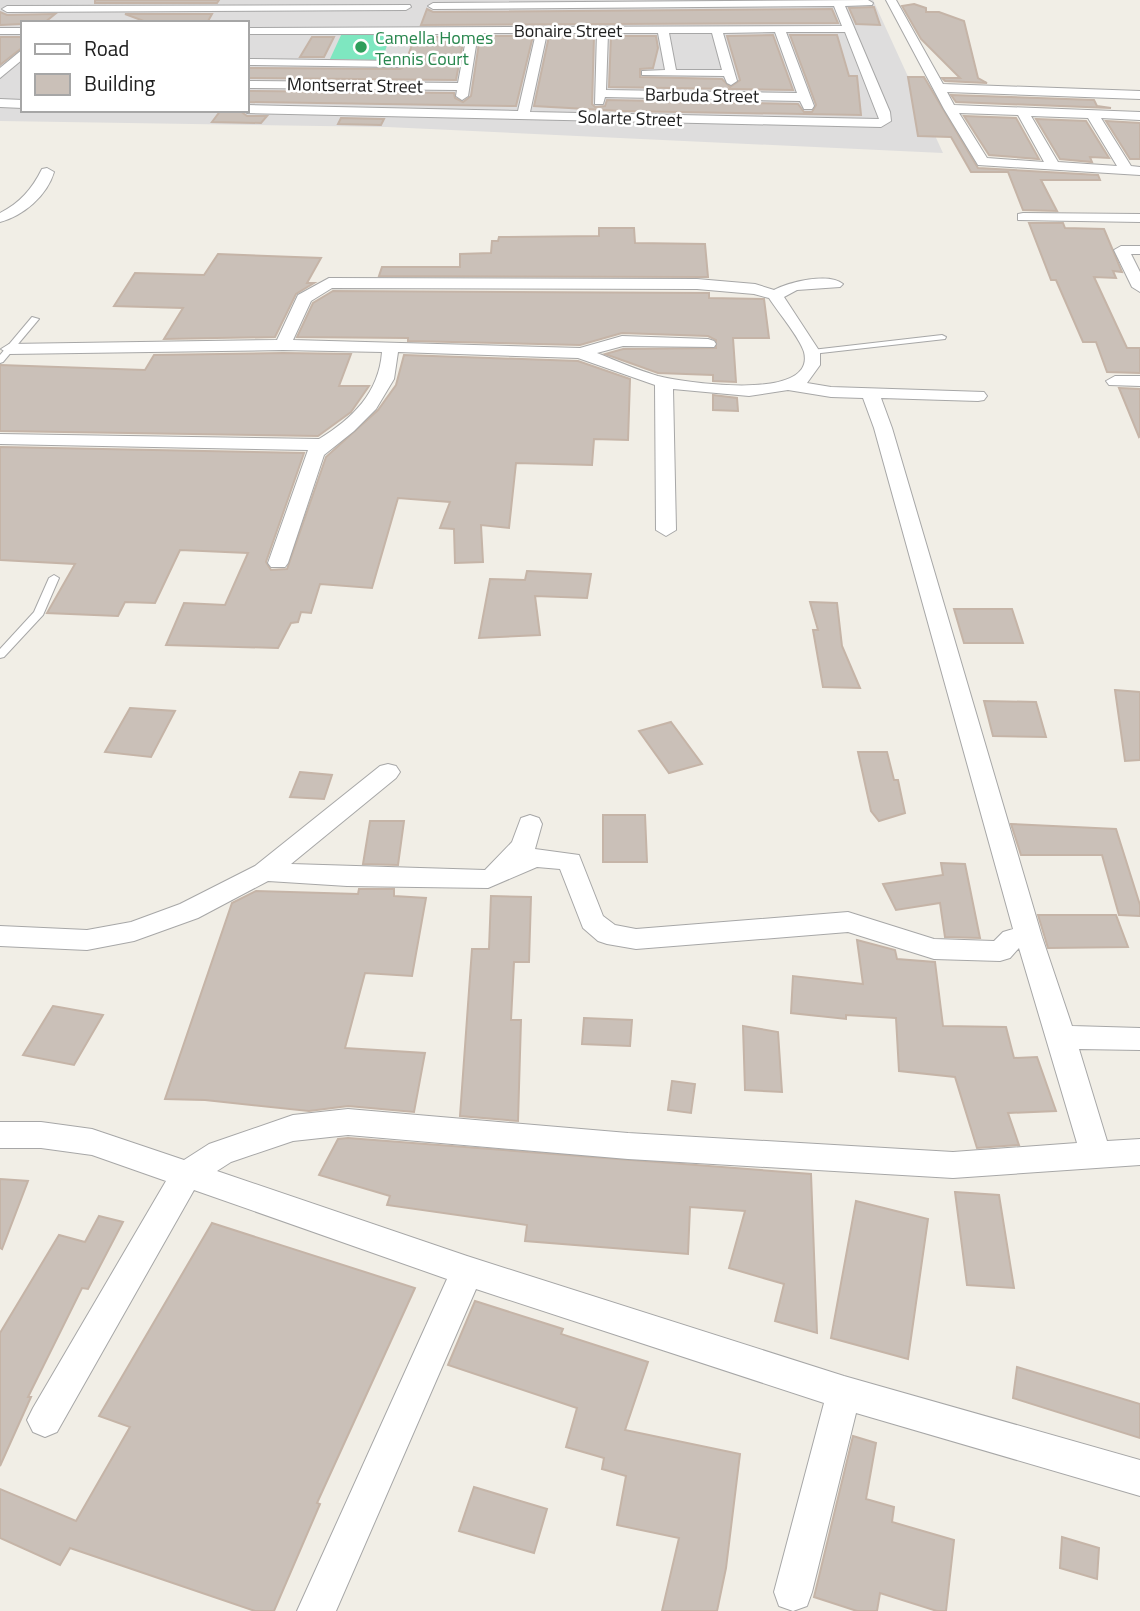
<svg xmlns="http://www.w3.org/2000/svg" width="1140" height="1611" font-family="'Titillium Web',sans-serif">
<style>
.residential{fill:#dedddd;fill-rule:evenodd}
.pitch{fill:#7ee7c0}
.building{fill:#cac0b8;stroke:#c5b4a7;stroke-width:2}
.lines{fill:none;stroke-linecap:round;stroke-linejoin:round}
.service-casing{stroke:#a7a7a7;stroke-width:2}
.minor-casing{stroke:#a7a7a7;stroke-width:2}
.service{fill:#fff;fill-rule:evenodd}
.minor{fill:#fff;fill-rule:evenodd}
.leisure-dot{fill:#2e9e5b;stroke:#fff;stroke-width:2.5}
.labels{text-anchor:middle;dominant-baseline:central;stroke-width:5;stroke-linejoin:round;paint-order:stroke}
.far-street-label{font-size:18px;fill:#202020;stroke:#fff}
.far-leisure-label{font-size:18px;fill:#27864d;stroke:#fff;text-anchor:start}
</style>
<rect width="100%" height="100%" fill="#f1eee6"/>
<!-- residential -->
<path class="residential" d="M 0,0 L 873,0 L 943,153 L 387,127 L 0,121 ZM 23,23 L 247,23 L 247,110 L 23,110 Z"/>
<!-- pitch -->
<polygon class="pitch" points="342,33 391,34 382,60 330,59"/>
<!-- building -->
<g class="building">
<polygon points="95,0 219,0 217,3 95,3"/>
<polygon points="914,4 926,8 926,12 939,12 964,21 978,78 987,83 945,81 942,78 960,78 921,39 902,6"/>
<polygon points="874,7 880,25 856,24 849,8"/>
<polygon points="427,9 433,12 832,9 838,23 421,25"/>
<polygon points="0,12 7,15 55,14 44,23 0,25"/>
<polygon points="125,14 212,14 207,23 149,23"/>
<polygon points="773,35 793,90 609,87 611,36 656,36 658,48 653,68 640,69 640,77 722,79 730,87 740,80 727,36"/>
<polygon points="790,35 837,35 849,76 857,76 861,115 622,111 534,106 549,36 594,36 592,104 595,107 605,106 607,100 798,104 804,112 812,112 816,105"/>
<polygon points="480,36 533,36 516,106 247,102 247,91 454,93 455,98 463,102 471,96"/>
<polygon points="0,37 23,37 23,47 0,65"/>
<polygon points="312,37 334,37 324,57 300,57"/>
<polygon points="415,37 464,37 456,80 247,78 247,68 400,69 407,65 406,61"/>
<polygon points="908,77 924,77 978,168 1098,175 1100,180 1041,180 1057,211 1023,210 1008,172 971,172 951,137 918,136"/>
<polygon points="951,95 1094,100 1097,106 1111,108 956,102"/>
<polygon points="221,110 239,110 247,116 267,116 261,123 212,122"/>
<polygon points="964,116 1016,118 1039,159 989,155"/>
<polygon points="341,118 384,119 381,125 338,124"/>
<polygon points="1036,119 1086,121 1109,158 1090,157 1092,162 1060,159"/>
<polygon points="1106,121 1140,123 1140,159 1130,159"/>
<polygon points="1029,223 1063,223 1065,228 1104,229 1122,272 1113,271 1116,278 1094,277 1127,348 1140,348 1140,373 1107,372 1096,342 1083,342 1056,280 1051,280"/>
<polygon points="599,228 634,228 635,243 705,244 708,277 379,276 382,267 460,267 460,254 491,253 492,241 498,241 499,237 599,236"/>
<polygon points="218,254 321,258 307,283 314,283 296,294 275,337 164,339 183,308 114,306 135,273 204,275"/>
<polygon points="333,291 709,293 709,298 764,299 769,338 733,338 736,382 713,381 713,375 658,373 605,354 623,349 716,348 716,340 708,336 622,333 580,345 408,341 408,338 297,337 313,303"/>
<polygon points="283,353 351,354 339,386 369,386 351,412 318,436 0,431 0,365 145,370 154,355"/>
<polygon points="404,355 578,361 630,379 628,440 594,439 592,465 516,463 509,528 481,525 483,562 455,563 454,529 440,528 450,502 398,498 372,588 320,584 311,613 301,612 298,622 291,623 278,648 166,645 184,603 225,605 248,553 180,550 155,603 125,602 118,616 47,613 75,564 0,560 0,447 304,453 266,562 271,570 287,569 326,457 378,410 396,385"/>
<polygon points="1119,388 1140,389 1140,436 1139,437"/>
<polygon points="713,395 737,398 738,411 713,410"/>
<polygon points="527,571 591,574 587,598 535,596 540,635 479,638 490,579 525,580"/>
<polygon points="810,602 837,603 842,646 860,688 823,687 813,630 818,630"/>
<polygon points="954,609 1012,609 1023,643 964,643"/>
<polygon points="1115,690 1140,692 1140,760 1125,761"/>
<polygon points="984,701 1036,702 1046,737 993,736"/>
<polygon points="130,708 175,711 151,757 105,752"/>
<polygon points="671,722 702,764 669,773 639,731"/>
<polygon points="858,752 887,752 894,780 898,780 905,813 879,821 871,811"/>
<polygon points="300,772 332,775 324,799 290,797"/>
<polygon points="603,815 645,815 647,862 603,862"/>
<polygon points="370,821 404,821 398,865 363,864"/>
<polygon points="1011,824 1116,829 1140,905 1140,916 1119,915 1102,855 1021,855"/>
<polygon points="941,863 965,864 980,938 945,937 940,903 896,910 883,884 943,875"/>
<polygon points="359,889 394,889 394,896 426,898 412,976 365,973 345,1048 425,1053 414,1112 348,1106 309,1111 205,1100 165,1099 232,903 256,891 358,894"/>
<polygon points="491,896 531,897 529,962 514,962 511,1020 521,1020 518,1121 460,1116 472,949 489,949"/>
<polygon points="1038,915 1116,915 1128,947 1048,948"/>
<polygon points="857,940 895,950 897,959 935,962 943,1026 1006,1027 1014,1058 1037,1057 1056,1111 1008,1113 1019,1145 977,1148 955,1077 899,1071 896,1018 846,1015 846,1019 791,1013 793,976 863,984"/>
<polygon points="53,1006 103,1015 74,1065 23,1055"/>
<polygon points="584,1018 632,1020 630,1046 582,1044"/>
<polygon points="743,1026 778,1032 782,1092 745,1090"/>
<polygon points="672,1081 695,1084 691,1113 668,1110"/>
<polygon points="348,1138 811,1174 817,1333 775,1321 784,1284 729,1268 745,1211 690,1207 688,1254 525,1241 527,1225 387,1205 390,1196 319,1175 338,1139"/>
<polygon points="0,1179 28,1181 2,1249 0,1248"/>
<polygon points="955,1192 999,1195 1014,1288 967,1285"/>
<polygon points="856,1201 928,1219 908,1359 831,1338"/>
<polygon points="99,1216 123,1222 88,1289 82,1288 28,1397 31,1397 0,1466 0,1333 59,1235 85,1242"/>
<polygon points="212,1223 415,1288 317,1503 320,1504 274,1611 255,1611 70,1548 60,1565 0,1538 0,1489 76,1521 130,1427 99,1416"/>
<polygon points="475,1301 563,1329 561,1334 648,1362 625,1430 740,1454 726,1568 717,1611 662,1611 679,1538 617,1525 626,1476 602,1469 604,1458 566,1447 577,1408 448,1365"/>
<polygon points="1017,1367 1140,1404 1140,1438 1013,1398"/>
<polygon points="853,1436 876,1443 866,1499 894,1507 892,1522 954,1540 946,1611 937,1611 880,1593 877,1611 857,1611 814,1597"/>
<polygon points="474,1487 547,1509 534,1553 459,1531"/>
<polygon points="1062,1537 1099,1548 1097,1579 1060,1568"/>
</g>
<g class="lines">
<defs>
<g id="service">
<polygon points="32,317 39,319 3,362 0,363 0,355"/>
<polygon points="942,335 946,337 945,339 812,354 808,352 812,350"/>
<polygon points="54,575 59,578 43,615 4,657 0,658 0,649 34,612 49,578"/>
</g>
<g id="minor">
<path d="M 868,0 L 873,3 L 872,5 L 845,6 L 890,112 L 891,121 L 881,127 L 247,113 L 242,110 L 247,110 L 247,105 L 518,111 L 536,33 L 478,33 L 468,96 L 462,100 L 456,96 L 457,90 L 247,88 L 247,81 L 458,83 L 467,34 L 247,34 L 247,28 L 842,26 L 834,6 L 433,9 L 428,6 L 433,3 ZM 775,32 L 797,93 L 606,90 L 608,33 L 658,33 L 665,70 L 642,71 L 642,75 L 724,76 L 727,83 L 731,85 L 737,81 L 723,33 ZM 786,32 L 845,32 L 879,119 L 530,112 L 547,33 L 597,33 L 595,104 L 603,104 L 605,97 L 800,101 L 804,109 L 812,109 L 814,106 ZM 669,33 L 712,33 L 722,70 L 676,70 Z"/>
<path d="M 886,0 L 896,0 L 943,84 L 1140,91 L 1140,99 L 947,92 L 954,105 L 1140,112 L 1140,120 L 1101,118 L 1131,166 L 1140,167 L 1140,175 L 978,165 L 944,109 ZM 959,113 L 1018,115 L 1044,162 L 987,158 ZM 1031,116 L 1088,118 L 1117,166 L 1058,162 Z"/>
<polygon points="410,5 411,7 406,10 7,12 2,9 7,6"/>
<rect x="0" y="28" width="23" height="6"/>
<polygon points="23,49 23,59 0,78 0,68"/>
<polygon points="247,59 399,61 405,64 399,67 247,65"/>
<polygon points="0,99 23,100 23,108 0,107"/>
<path d="M 47,168 L 54,172 C 47,196 23,216 0,222 L 0,213 C 20,203 32,189 42,169 Z"/>
<polygon points="1023,213 1140,214 1140,222 1018,220 1018,214"/>
<polygon points="1121,246 1140,246 1140,254 1131,254 1140,272 1140,292 1132,287 1114,250"/>
<path d="M 329,278 L 697,279 L 755,284 L 774,290 C 789,282 829,272 843,284 L 840,287 L 797,290 L 784,297 L 820,352 L 820,365 L 807,383 L 831,387 L 984,392 L 987,396 L 984,400 L 978,401 L 881,398 L 892,428 L 1042,937 L 1072,1026 L 1140,1028 L 1140,1050 L 1079,1049 L 1107,1141 L 1140,1139 L 1140,1165 L 953,1178 L 628,1159 L 348,1135 L 293,1141 L 231,1162 L 217,1171 L 467,1256 L 844,1376 L 1140,1460 L 1140,1496 L 856,1413 L 812,1592 L 807,1606 L 793,1611 L 779,1606 L 774,1592 L 824,1403 L 476,1289 L 336,1611 L 297,1611 L 447,1279 L 194,1190 L 57,1432 L 45,1437 L 33,1432 L 27,1420 L 33,1408 L 166,1181 L 92,1155 L 41,1148 L 0,1148 L 0,1122 L 41,1122 L 92,1129 L 184,1160 L 209,1144 L 293,1115 L 348,1109 L 628,1133 L 953,1152 L 1077,1143 L 1019,948 L 1010,958 L 1000,961 L 934,959 L 848,932 L 636,949 L 607,944 L 598,941 L 583,928 L 560,869 L 537,867 L 488,888 L 347,886 L 268,881 L 198,918 L 134,941 L 87,950 L 0,946 L 0,926 L 87,930 L 131,922 L 180,904 L 255,866 L 380,766 L 388,764 L 396,766 L 400,772 L 396,778 L 291,864 L 485,870 L 512,842 L 521,818 L 530,815 L 539,818 L 542,824 L 535,849 L 579,855 L 603,916 L 615,925 L 636,929 L 848,912 L 934,939 L 994,941 L 1003,932 L 1013,929 L 874,428 L 863,398 L 831,397 L 788,390 L 749,396 L 673,389 L 676,530 L 666,536 L 656,530 L 655,385 L 578,358 L 398,352 L 394,379 L 376,409 L 354,431 L 324,455 L 288,563 L 285,567 L 271,567 L 268,563 L 308,450 L 0,444 L 0,434 L 319,439 C 352,419 379,393 382,352 L 283,350 L 9,354 L 1,349 L 9,344 L 277,340 L 298,295 ZM 332,288 L 697,289 L 754,294 L 769,298 C 778,312 800,338 804,352 C 817,403 681,382 658,376 C 637,370 617,361 597,353 L 623,346 L 714,347 L 716,344 L 714,341 L 708,339 L 622,336 L 580,348 L 293,340 L 311,301 Z"/>
<polygon points="1115,376 1140,376 1140,386 1109,385 1106,381"/>
</g>
</defs>
<!-- service casing -->
<use href="#service" class="service-casing"/>
<!-- minor casing -->
<use href="#minor" class="minor-casing"/>
<!-- service -->
<use href="#service" class="service"/>
<!-- minor -->
<use href="#minor" class="minor"/>
</g>
<!-- markers -->
<circle class="leisure-dot" cx="361" cy="47" r="7"/>
<g class="labels">
<!-- far-street labels -->
<g class="far-street-label">
<text x="568" y="30">Bonaire Street</text>
<text transform="translate(355 85) rotate(1)">Montserrat Street</text>
<text transform="translate(702 95) rotate(1)">Barbuda Street</text>
<text transform="translate(630 118) rotate(2)">Solarte Street</text>
</g>
<!-- far-leisure labels -->
<g class="far-leisure-label">
<text x="375" y="37">Camella Homes<tspan x="375" dy="21">Tennis Court</tspan></text>
</g>
</g>
<!-- legend -->
<rect x="21" y="21" width="228" height="91" fill="#ffffff" stroke="#a6a6a6" stroke-width="2"/>
<rect x="35" y="44" width="35" height="10" fill="#ffffff" stroke="#a6a6a6" stroke-width="2"/>
<text x="84" y="56" font-size="21" fill="#202020">Road</text>
<rect x="35" y="74" width="35" height="21" fill="#cac0b8" stroke="#a6a6a6" stroke-width="2"/>
<text x="84" y="91" font-size="21" fill="#202020">Building</text>
</svg>
